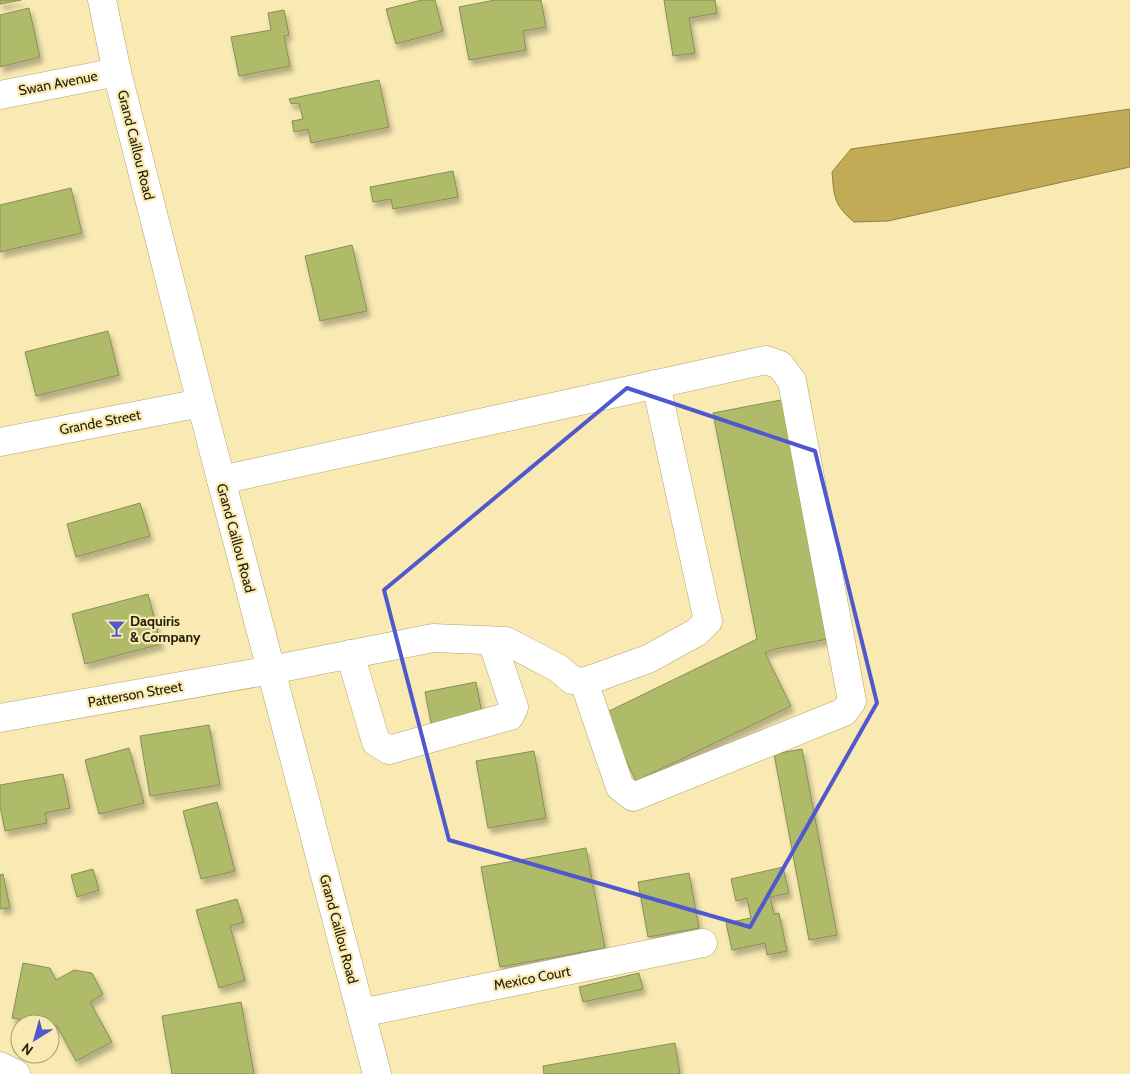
<svg xmlns="http://www.w3.org/2000/svg" width="1130" height="1074" font-family="Cabin,sans-serif">
<style>
.water{fill:#c1ab56;stroke:#92813f}
.building{fill:#afbb67;stroke:#868e5a;filter:url(#shadow)}
.lines{fill:none;stroke-linecap:round;stroke-linejoin:round}
.minor-casing{stroke:#b1a36e;stroke-width:29}
.major-casing{stroke:#b1a36e;stroke-width:29}
.minor{stroke:#fff;stroke-width:28}
.major{stroke:#fff;stroke-width:28}
.marked{fill:none;stroke:#5058ce;stroke-width:4;stroke-linejoin:round}
.labels{text-anchor:middle;dominant-baseline:central;stroke-width:4.5;stroke-linejoin:round;paint-order:stroke}
.street-label{font-size:14px;fill:#25200a;stroke:#f9eab3}
.poi-label{font-size:14px;font-weight:bold;fill:#25200a;stroke:#f9eab3;text-anchor:start}
</style>
<defs>
<filter id="shadow"><feDropShadow dx="3" dy="5.5" stdDeviation="2.5" flood-color="#0004"/></filter>
</defs>
<rect width="100%" height="100%" fill="#f9eab3"/>
<!-- water -->
<path class="water" d="M 1130,109 L 1130,167 L 888,221 L 854,222 C 834,205 834,197 832,172 L 851,149 Z"/>
<!-- building -->
<g class="building">
<polygon points="0,0 21,0 0,4"/>
<polygon points="422,0 435,0 443,31 396,44 386,9"/>
<polygon points="495,0 541,0 546,27 523,31 526,50 469,60 459,7"/>
<polygon points="664,0 715,0 717,13 689,18 695,53 673,56"/>
<polygon points="29,8 40,57 0,67 0,15"/>
<polygon points="284,10 289,35 284,36 290,66 239,76 231,37 271,30 268,13"/>
<polygon points="379,80 389,127 311,143 308,129 294,132 292,121 303,119 299,103 291,104 289,99"/>
<polygon points="453,171 458,197 393,209 391,199 373,202 370,187"/>
<polygon points="71,188 82,233 0,252 0,205"/>
<polygon points="352,245 367,311 320,321 305,256"/>
<polygon points="108,331 119,375 36,396 25,352"/>
<polygon points="786,399 833,638 775,649 765,653 791,706 636,781 603,714 757,639 713,413"/>
<polygon points="140,503 150,536 76,557 67,524"/>
<polygon points="148,594 161,644 85,664 72,614"/>
<polygon points="476,682 483,719 432,728 425,692"/>
<polygon points="209,725 220,785 150,796 140,736"/>
<polygon points="129,748 144,803 99,814 85,760"/>
<polygon points="802,749 837,935 809,940 774,754"/>
<polygon points="534,751 546,818 488,828 476,761"/>
<polygon points="63,774 70,808 45,813 47,823 5,831 0,806 0,785"/>
<polygon points="217,802 235,871 201,879 183,811"/>
<polygon points="586,848 605,948 500,967 481,867"/>
<polygon points="783,867 789,893 770,897 774,914 779,913 787,951 767,955 765,943 732,950 726,923 751,918 747,898 736,901 731,879"/>
<polygon points="93,869 99,890 77,897 71,875"/>
<polygon points="689,873 699,928 648,937 638,882"/>
<polygon points="3,874 10,908 0,909 0,875"/>
<polygon points="237,899 244,922 230,926 245,980 219,988 196,910"/>
<polygon points="23,963 50,968 56,980 74,970 92,973 103,994 90,1002 112,1042 76,1061 57,1026 12,1018"/>
<polygon points="639,973 643,989 583,1002 579,987"/>
<polygon points="241,1002 254,1074 172,1074 162,1016"/>
<polygon points="675,1043 680,1074 544,1074 543,1066"/>
</g>
<g class="lines">
<defs>
<g id="minor">
<polyline points="0,95 117,72"/>
<polyline points="0,442 201,403"/>
<polyline points="221,480 766,360 780,365 792,381 852,701 844,712 633,797 620,787 584,682"/>
<polyline points="350,654 376,742 389,750 510,716 514,707 492,641"/>
<polyline points="0,718 271,670 433,638 506,641 558,668 572,680 584,682 648,659 697,632 708,621 656,384"/>
<polyline points="361,1013 703,943"/>
<polyline points="0,1066 16,1074"/>
</g>
<polyline id="major" points="102,0 117,72 201,403 377,1074"/>
</defs>
<!-- minor casing -->
<use href="#minor" class="minor-casing"/>
<!-- major casing -->
<use href="#major" class="major-casing"/>
<!-- minor -->
<use href="#minor" class="minor"/>
<!-- major -->
<use href="#major" class="major"/>
</g>
<!-- marked area -->
<path class="marked" d="M 627,388 L 815,451 L 877,703 L 750,927 L 449,840 L 384,590 Z"/>
<!-- icons -->
<defs>
<symbol id="bar-bare" viewBox="-9 -9 18 18"><path d="M-6-5H6L.8 .8V4.5H3.5V6h-7V4.5H-.8V.8Z" fill="#5058ce" stroke="#f9eab3" stroke-width="2.5" paint-order="stroke"/></symbol>
</defs>
<g fill-rule="evenodd">
<use href="#bar-bare" x="104" y="616" width="25" height="25"/>
</g>
<g class="labels">
<!-- street labels -->
<g class="street-label">
<text transform="translate(58 83) rotate(-11)">Swan Avenue</text>
<text transform="translate(136 145) rotate(76)">Grand Caillou Road</text>
<text transform="translate(100 422) rotate(-11)">Grande Street</text>
<text transform="translate(236 538) rotate(75)">Grand Caillou Road</text>
<text transform="translate(135 694) rotate(-10)">Patterson Street</text>
<text transform="translate(339 929) rotate(75)">Grand Caillou Road</text>
<text transform="translate(532 978) rotate(-11)">Mexico Court</text>
</g>
<!-- poi labels -->
<g class="poi-label">
<text x="130" y="621">Daquiris<tspan x="130" dy="16">&amp; Company</tspan></text>
</g>
</g>
<!-- north arrow -->
<g transform="translate(35 1039) rotate(217)"><circle r="24" fill="#f9eab3" stroke="#a4996f"/>
<path d="M0-4L9 19L0 12L-9 19Z" fill="#5058ce"/>
<text y="-8" font-size="14" font-weight="bold" text-anchor="middle" fill="#25200a">N</text>
</g>
</svg>
